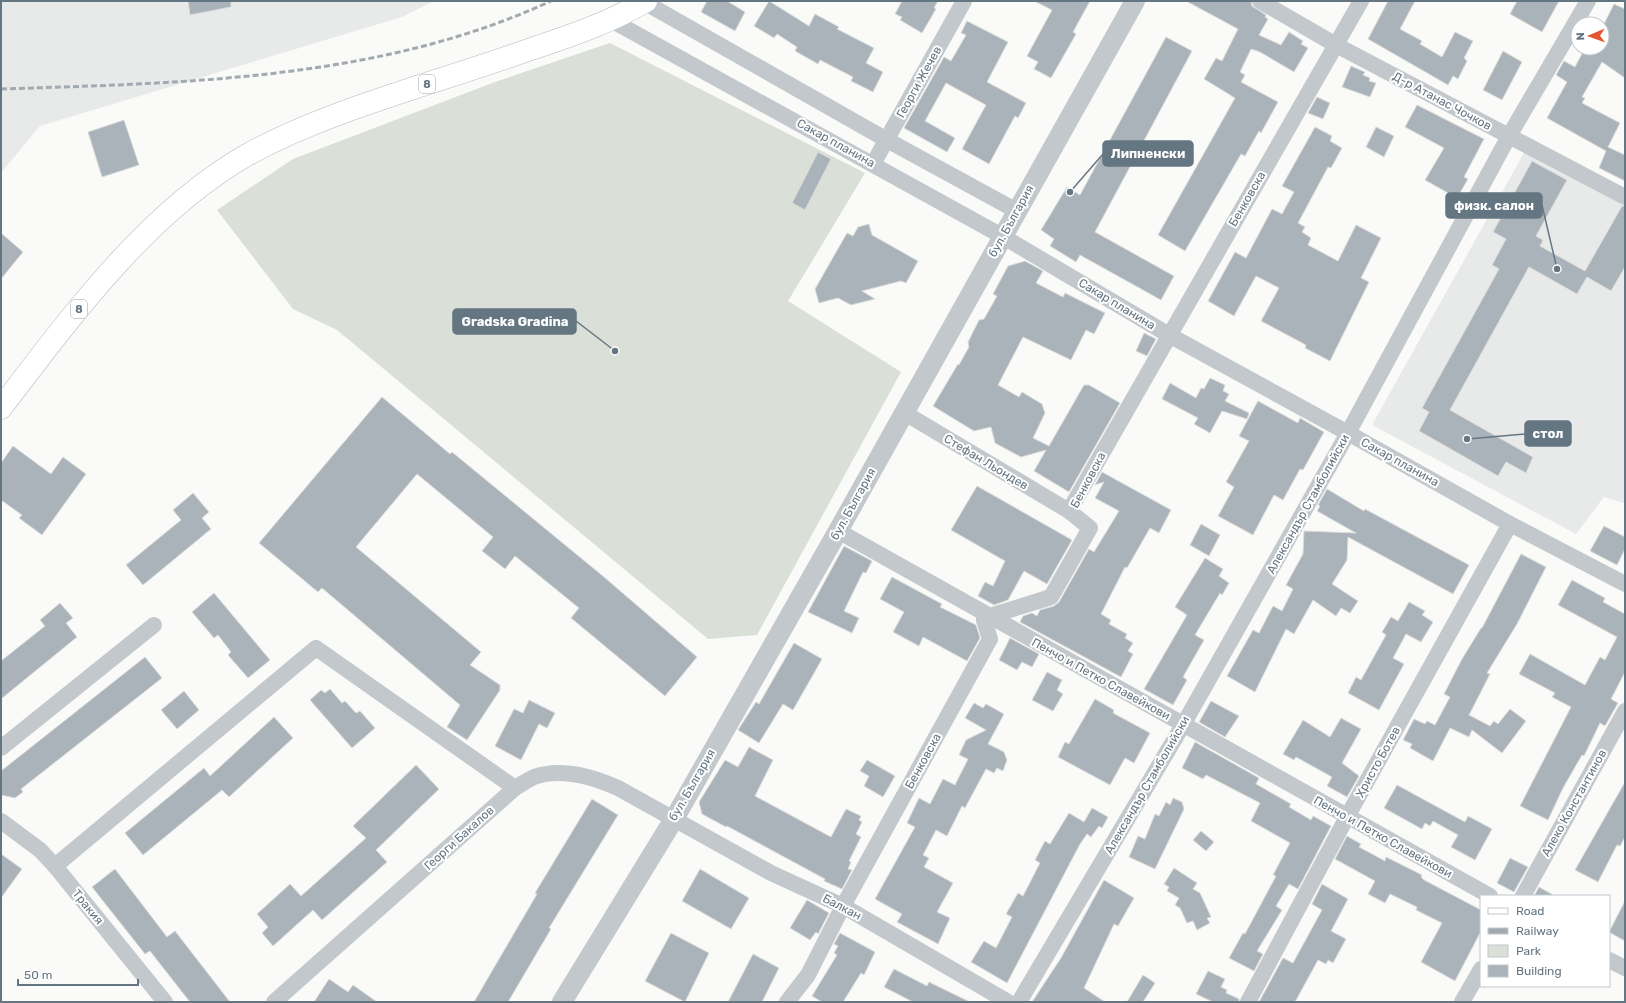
<svg xmlns="http://www.w3.org/2000/svg" width="1626" height="1003" font-family="Rubik,sans-serif">
<style>
.built{fill:#e8e9e9}
.green{fill:#dadfd7}
.building{fill:#aab3b9;stroke:#dcdcda}
.lines{fill:none;stroke-linecap:round;stroke-linejoin:round}
.primary-casing{stroke:#b5babe;stroke-width:23}
.minor{stroke:#c3c8cc;stroke-width:16}
.tertiary{stroke:#c3c8cc;stroke-width:20}
.primary{stroke:#fff;stroke-width:22}
.rail{stroke:#a2aab0;stroke-width:3;stroke-dasharray:6 3;stroke-linecap:butt}
.labels{text-anchor:middle;dominant-baseline:central;stroke-width:4;stroke-linejoin:round;paint-order:stroke}
.shield{fill:#fff;stroke:#939fa8;stroke-width:1}
.shield-label{font-size:11px;font-weight:bold;fill:#657683}
.street-label{font-size:12px;fill:#657683;stroke:#fff}
.leader{fill:none;stroke:#657683;stroke-width:1.5}
.callout-dot{fill:#657683;stroke:#fff;stroke-width:1.5}
.callout{fill:#657683;stroke:#657683;stroke-width:1.5}
.callout-label{font-size:13px;text-anchor:middle;font-weight:bold;fill:#fff}
</style>
<rect width="100%" height="100%" fill="#fafaf8"/>
<!-- built -->
<g class="built">
<polygon points="1,1 434,1 402,17 40,126 1,173"/>
<polygon points="1525,151 1625,206 1625,501 1624,503 1604,497 1576,534 1372,425"/>
</g>
<!-- green -->
<polygon class="green" points="610,43 865,173 788,301 901,372 757,635 708,639 337,330 293,309 217,210 293,159 495,82"/>
<!-- building -->
<g class="building">
<polygon points="188,1 231,1 231,7 190,15"/>
<polygon points="707,1 727,1 745,12 735,31 701,12"/>
<polygon points="769,1 809,26 815,14 839,27 837,29 874,48 866,63 883,72 873,92 851,81 853,77 820,60 818,64 795,51 797,47 777,34 774,38 754,26"/>
<polygon points="902,1 938,1 934,8 936,9 922,33 900,20 902,17 895,14"/>
<polygon points="1034,1 1090,1 1073,32 1076,34 1051,78 1034,69 1038,62 1027,56 1052,10"/>
<polygon points="1186,1 1251,1 1252,6 1266,15 1265,17 1268,19 1259,35 1281,45 1289,32 1303,41 1301,44 1308,48 1294,72 1260,52 1251,49 1240,72 1245,75 1241,82 1278,102 1261,133 1259,131 1245,156 1241,154 1185,251 1158,235 1235,98 1204,79 1216,58 1222,61 1238,29"/>
<polygon points="1388,1 1415,1 1400,29 1422,41 1420,44 1442,57 1455,32 1473,41 1464,58 1467,61 1458,79 1453,76 1448,85 1368,39"/>
<polygon points="1517,1 1559,1 1542,32 1510,14"/>
<polygon points="1614,4 1625,9 1625,78 1602,62 1582,97 1585,98 1582,103 1620,123 1608,147 1625,155 1625,181 1599,168 1606,151 1547,118 1567,82 1556,75 1564,61 1575,67 1584,50 1580,48 1602,48 1602,28"/>
<polygon points="967,21 1008,42 987,82 1026,103 1018,118 1015,116 989,164 962,149 986,105 946,83 925,121 955,138 947,152 904,128 944,57 951,61 966,35 961,33"/>
<polygon points="1166,37 1192,51 1095,232 1174,276 1161,300 1080,255 1076,262 1050,246 1054,239 1041,230 1067,187 1080,195"/>
<polygon points="1503,51 1522,62 1502,100 1483,90"/>
<polygon points="1351,66 1365,72 1363,75 1370,78 1369,81 1376,83 1370,97 1342,87"/>
<polygon points="1317,97 1330,103 1323,119 1308,113"/>
<polygon points="1417,105 1484,139 1464,177 1468,179 1457,198 1425,180 1444,148 1405,127"/>
<polygon points="124,120 139,165 102,177 88,132"/>
<polygon points="1315,127 1332,136 1330,141 1342,148 1331,168 1328,167 1298,223 1305,227 1302,232 1311,238 1308,245 1338,261 1356,225 1381,238 1361,278 1369,282 1330,361 1305,348 1306,345 1261,321 1279,288 1256,276 1234,316 1208,301 1235,252 1246,258 1272,209 1282,214 1294,192 1282,186"/>
<polygon points="1376,127 1394,136 1384,157 1366,147"/>
<polygon points="818,152 831,159 805,210 792,203"/>
<polygon points="1532,161 1567,180 1536,236 1543,240 1540,246 1585,271 1622,206 1625,206 1625,267 1611,291 1587,277 1577,294 1529,267 1450,410 1533,457 1526,473 1506,462 1498,476 1419,431 1429,412 1422,408 1499,269 1492,265 1506,239 1493,232"/>
<polygon points="869,224 872,235 918,261 906,283 901,281 862,291 875,299 851,305 838,298 819,303 815,289 847,233 853,236 858,227"/>
<polygon points="1,233 23,252 1,279"/>
<polygon points="1025,261 1043,271 1036,283 1063,297 1065,293 1105,313 1094,334 1086,330 1071,360 1023,337 998,385 1019,397 1022,392 1042,404 1045,413 1033,438 1049,446 1084,385 1089,385 1120,403 1069,492 1034,471 1046,450 1021,457 995,443 991,427 974,431 933,406 958,364 959,365 969,347 968,342 979,320 984,319 997,296 993,294 1008,266"/>
<polygon points="1144,333 1156,339 1147,356 1136,351"/>
<polygon points="1210,378 1225,385 1223,391 1229,394 1225,401 1249,413 1247,419 1222,411 1210,433 1194,424 1198,418 1162,399 1170,383 1196,398 1201,388 1204,389"/>
<polygon points="382,397 450,454 452,452 604,577 697,657 665,696 571,618 579,608 515,556 505,569 482,551 493,537 417,474 356,547 481,652 470,665 500,685 500,690 467,740 447,727 460,705 322,588 318,592 259,543"/>
<polygon points="1258,401 1298,423 1300,418 1324,432 1303,470 1300,469 1283,500 1274,495 1253,535 1218,516 1234,487 1226,482 1249,441 1239,436"/>
<polygon points="13,446 51,474 63,457 86,474 42,535 19,518 22,515 1,500 1,463"/>
<polygon points="1102,472 1171,510 1159,533 1150,528 1127,568 1125,567 1101,614 1111,620 1109,624 1127,634 1125,638 1133,643 1128,651 1133,654 1121,677 1020,622 1023,616 1032,613 1037,616 1040,610 1054,606 1059,602 1089,549 1094,552 1119,511 1095,498 1104,482 1095,485"/>
<polygon points="977,486 1072,540 1047,584 1024,571 1008,600 994,605 978,596 985,582 993,586 1005,561 951,530"/>
<polygon points="1327,489 1364,511 1365,509 1469,565 1453,594 1348,537 1347,560 1332,584 1358,601 1350,613 1341,608 1336,616 1313,600 1294,634 1286,629 1255,692 1227,676 1253,630 1259,633 1273,606 1282,611 1293,589 1286,585 1303,554 1304,531 1356,533 1317,511 1320,506 1318,505"/>
<polygon points="193,493 209,512 202,518 211,529 143,585 126,565 181,520 173,510"/>
<polygon points="1201,524 1220,535 1209,556 1190,545"/>
<polygon points="1604,526 1625,537 1625,549 1617,565 1590,551"/>
<polygon points="844,546 872,561 866,573 863,572 844,611 859,618 852,633 808,612"/>
<polygon points="1521,554 1546,567 1517,624 1487,673 1490,674 1469,715 1490,726 1494,721 1498,724 1510,709 1526,721 1502,753 1472,730 1469,737 1450,728 1433,761 1410,748 1412,744 1403,740 1414,719 1425,724 1427,721 1435,725 1450,697 1444,694 1462,659 1481,628 1482,628"/>
<polygon points="1205,558 1223,569 1219,576 1229,583 1222,595 1220,593 1195,635 1204,640 1183,677 1187,680 1173,705 1144,689 1187,615 1175,607"/>
<polygon points="892,577 942,604 940,607 976,625 980,638 967,661 923,637 919,646 893,632 904,612 880,599"/>
<polygon points="1572,580 1605,598 1603,602 1625,614 1625,672 1611,699 1618,703 1605,726 1600,723 1584,756 1582,755 1563,788 1548,820 1520,806 1571,707 1552,697 1555,693 1519,674 1530,654 1585,685 1600,657 1605,660 1617,637 1558,605"/>
<polygon points="214,593 270,660 248,678 228,655 231,652 218,635 214,638 192,612"/>
<polygon points="1409,602 1425,611 1422,615 1433,622 1421,642 1406,634 1393,658 1404,664 1379,710 1348,693 1356,677 1361,680 1386,635 1382,632 1391,617 1398,621"/>
<polygon points="60,603 73,618 66,623 77,637 1,699 1,661 45,626 40,620"/>
<polygon points="1010,638 1039,654 1032,667 1022,662 1017,670 999,660"/>
<polygon points="794,643 822,659 793,710 783,704 759,743 738,730 756,702 759,704"/>
<polygon points="145,657 162,678 21,789 23,792 15,798 1,795 1,771"/>
<polygon points="1047,672 1062,680 1057,690 1063,694 1053,711 1032,700"/>
<polygon points="330,689 342,703 345,701 356,713 360,711 375,728 352,748 310,700 321,690 325,693"/>
<polygon points="184,691 199,710 177,729 161,710"/>
<polygon points="1095,699 1114,710 1113,713 1150,733 1134,763 1125,758 1110,785 1058,757 1065,742 1069,744"/>
<polygon points="529,700 555,713 547,728 539,724 521,760 495,746 514,709 523,713"/>
<polygon points="1211,701 1239,716 1225,737 1199,722"/>
<polygon points="974,703 983,708 986,704 1004,714 988,744 1004,752 1007,760 1003,771 997,768 994,773 986,769 965,808 962,806 947,836 936,830 923,855 929,858 924,867 953,883 937,912 950,918 938,944 897,922 902,914 875,899 915,827 907,823 919,798 930,804 943,779 955,785 968,759 959,755 966,740 986,730 965,718"/>
<polygon points="274,717 293,738 229,797 222,790 143,855 125,833 204,768 210,776"/>
<polygon points="1341,718 1361,729 1342,763 1359,776 1347,797 1327,786 1332,777 1296,757 1294,760 1283,754 1303,720 1330,737"/>
<polygon points="1195,742 1259,778 1256,784 1291,804 1289,807 1311,820 1313,816 1331,826 1298,889 1289,884 1276,906 1282,910 1257,951 1263,954 1254,971 1229,958 1243,933 1245,934 1276,876 1273,875 1290,843 1251,821 1260,803 1206,775 1203,779 1182,768"/>
<polygon points="749,747 773,760 755,796 831,837 846,809 861,816 859,820 862,822 856,834 861,837 849,861 851,862 848,869 852,870 842,889 824,881 825,879 727,826 726,827 702,814 699,802 725,760 738,767"/>
<polygon points="867,760 895,776 883,797 864,786 869,776 860,771"/>
<polygon points="416,765 439,789 376,850 387,862 322,920 313,910 273,946 262,933 268,927 257,914 290,884 301,896 366,838 353,826"/>
<polygon points="1625,782 1625,837 1620,846 1617,845 1598,882 1575,870"/>
<polygon points="1397,785 1465,822 1468,816 1492,829 1475,860 1451,847 1458,835 1433,821 1430,826 1425,823 1422,829 1384,808"/>
<polygon points="1173,798 1182,802 1184,809 1155,869 1129,857 1138,836 1145,839 1155,814 1159,816 1166,802 1170,805"/>
<polygon points="592,799 618,815 549,928 551,929 508,1002 474,1002 537,894 535,893"/>
<polygon points="1092,808 1108,817 1102,828 1099,826 1091,837 1087,834 1080,844 1007,983 971,962 984,941 996,948 1012,917 1006,914 1018,893 1023,896 1040,863 1035,860 1045,841 1050,844 1069,813 1084,822"/>
<polygon points="1201,831 1214,842 1206,851 1193,840"/>
<polygon points="1347,836 1361,844 1359,847 1385,861 1386,857 1422,875 1421,877 1424,880 1481,910 1481,931 1455,981 1421,962 1442,923 1416,910 1417,907 1390,894 1385,903 1368,894 1375,881 1335,859"/>
<polygon points="1,854 22,869 1,898"/>
<polygon points="1510,858 1528,867 1514,892 1497,883"/>
<polygon points="1174,868 1197,883 1193,889 1200,893 1211,917 1207,918 1210,923 1197,930 1193,921 1187,923 1180,908 1175,905 1179,898 1167,891 1169,887 1164,884"/>
<polygon points="115,869 167,937 175,931 230,1002 190,1002 150,951 145,954 92,887"/>
<polygon points="700,869 749,898 731,929 682,901"/>
<polygon points="1104,880 1134,898 1118,926 1114,924 1084,988 1105,1002 1032,1002 1061,958"/>
<polygon points="1322,884 1348,899 1331,931 1346,939 1333,963 1328,960 1326,964 1318,960 1295,1002 1259,1002 1283,958 1293,963 1322,910 1312,904"/>
<polygon points="1539,887 1555,896 1534,896"/>
<polygon points="807,900 829,913 818,934 816,932 810,940 790,928"/>
<polygon points="1625,901 1625,941 1609,932"/>
<polygon points="671,933 709,953 685,1002 645,981"/>
<polygon points="840,933 875,952 864,975 861,973 843,1002 822,1002 812,996 837,955 834,953 838,946 834,944"/>
<polygon points="753,954 779,968 762,1002 728,1002"/>
<polygon points="894,969 927,986 929,982 970,1002 913,1002 884,987"/>
<polygon points="1208,971 1225,979 1221,987 1227,990 1226,993 1239,999 1239,1002 1213,1002 1196,994"/>
<polygon points="1143,975 1155,983 1143,1002 1127,1002"/>
<polygon points="329,979 348,992 353,985 377,1002 314,1002"/>
</g>
<g class="lines">
<defs>
<path id="primary" d="M 1,408 C 70,318 147,212 247,155 C 274,140 304,127 333,116 C 399,91 467,72 534,48 C 573,35 611,22 646,1"/>
</defs>
<!-- primary casing -->
<use href="#primary" class="primary-casing"/>
<!-- minor -->
<g class="minor">
<polyline points="1260,1 1336,45 1625,197"/>
<polyline points="644,2 887,140 1017,211"/>
<polyline points="611,20 1002,236 1169,335 1348,433 1510,524 1625,584"/>
<polyline points="873,164 964,1"/>
<polyline points="903,412 1069,511"/>
<polyline points="838,531 1490,896"/>
<polyline points="1,748 154,625"/>
<polyline points="1,821 40,850 55,866 165,1002"/>
<polyline points="55,866 316,648 515,788"/>
<polyline points="1523,896 1625,711"/>
<polyline points="1609,960 1625,968"/>
<path d="M 274,1002 L 515,788 C 521,785 527,780 534,777 C 562,767 593,777 618,788 L 771,873 L 843,906 L 1008,1002"/>
<polyline points="787,1002 808,975 843,906 990,639 984,620 990,616 1051,597 1090,528 1069,511 1361,1"/>
<polyline points="1019,1002 1183,725 1348,433 1509,136 1588,1"/>
<polyline points="1248,1002 1347,817 1510,524"/>
<polyline points="1462,1002 1481,969"/>
</g>
<!-- tertiary -->
<polyline class="tertiary" points="562,1002 674,819 838,531 1135,1"/>
<!-- primary -->
<use href="#primary" class="primary"/>
<!-- rail -->
<path class="rail" d="M 1,89 C 186,83 380,80 551,1"/>
</g>
<g class="labels">
<!-- shield labels -->
<g class="shield">
<rect x="419" y="75" width="16" height="18" rx="3"/>
<rect x="71" y="300" width="16" height="18" rx="3"/>
</g>
<g class="shield-label">
<text x="427" y="84">8</text>
<text x="79" y="309">8</text>
</g>
<!-- street labels -->
<g class="street-label">
<text transform="translate(919 82) rotate(-61)">Георги Жечев</text>
<text transform="translate(1442 101) rotate(28)">Д-р Атанас Чочков</text>
<text transform="translate(836 143) rotate(29)">Сакар планина</text>
<text transform="translate(1247 199) rotate(-60)">Бенковска</text>
<text transform="translate(1011 221) rotate(-61)">бул. България</text>
<text transform="translate(1117 304) rotate(31)">Сакар планина</text>
<text transform="translate(986 462) rotate(31)">Стефан Льондев</text>
<text transform="translate(1400 462) rotate(29)">Сакар планина</text>
<text transform="translate(1088 480) rotate(-62)">Бенковска</text>
<text transform="translate(853 504) rotate(-61)">бул. България</text>
<text transform="translate(1308 504) rotate(-61)">Александър Стамболийски</text>
<text transform="translate(1101 679) rotate(29)">Пенчо и Петко Славейкови</text>
<text transform="translate(923 761) rotate(-61)">Бенковска</text>
<text transform="translate(1378 762) rotate(-61)">Христо Ботев</text>
<text transform="translate(692 785) rotate(-60)">бул. България</text>
<text transform="translate(1147 785) rotate(-60)">Александър Стамболийски</text>
<text transform="translate(1574 803) rotate(-61)">Алеко Константинов</text>
<text transform="translate(1383 837) rotate(29)">Пенчо и Петко Славейкови</text>
<text transform="translate(459 838) rotate(-42)">Георги Бакалов</text>
<text transform="translate(88 907) rotate(51)">Тракия</text>
<text transform="translate(842 907) rotate(27)">Балкан</text>
</g>
</g>
<!-- callouts -->
<path class="leader" d="M1070 192L1103 154M1557 269L1542 205M615 351L576 321M1467 439L1525 434"/>
<g class="callout-dot">
<circle cx="1070" cy="192" r="4"/>
<circle cx="1557" cy="269" r="4"/>
<circle cx="615" cy="351" r="4"/>
<circle cx="1467" cy="439" r="4"/>
</g>
<g class="callout">
<rect x="1103" y="141" width="90" height="25" rx="4"/>
<rect x="1446" y="193" width="96" height="25" rx="4"/>
<rect x="453" y="309" width="123" height="25" rx="4"/>
<rect x="1525" y="421" width="46" height="25" rx="4"/>
</g>
<g class="callout-label">
<text x="1148" y="158">Липненски</text>
<text x="1494" y="210">физк. салон</text>
<text x="515" y="326">Gradska Gradina</text>
<text x="1548" y="438">стол</text>
</g>
<!-- border -->
<rect width="1626" height="1003" fill="none" stroke="#657683" stroke-width="4"/>
<!-- legend -->
<rect x="1480" y="895" width="130" height="92" fill="#ffffff" stroke="#c1c8cd"/>
<rect x="1488" y="908" width="20" height="6" fill="#ffffff" stroke="#c1c8cd"/>
<text x="1516" y="915" font-size="12" fill="#657683">Road</text>
<rect x="1488" y="928" width="20" height="6" fill="#a2aab0" stroke="#c1c8cd"/>
<text x="1516" y="935" font-size="12" fill="#657683">Railway</text>
<rect x="1488" y="945" width="20" height="12" fill="#dadfd7" stroke="#c1c8cd"/>
<text x="1516" y="955" font-size="12" fill="#657683">Park</text>
<rect x="1488" y="965" width="20" height="12" fill="#aab3b9" stroke="#c1c8cd"/>
<text x="1516" y="975" font-size="12" fill="#657683">Building</text>
<!-- north arrow -->
<g transform="translate(1590 36) rotate(268)"><circle r="19" fill="#ffffff" stroke="#c1c8cd"/>
<path d="M0-3L7 15L0 10L-7 15Z" fill="#e4572e"/>
<text y="-6" font-size="11" font-weight="bold" text-anchor="middle" fill="#657683">N</text>
</g>
<!-- scale -->
<path d="M18 979v6h120v-6" fill="none" stroke="#657683" stroke-width="2"/>
<text x="24" y="979" font-size="12" fill="#657683" stroke="#ffffff" stroke-width="3" paint-order="stroke">50 m</text>
</svg>
